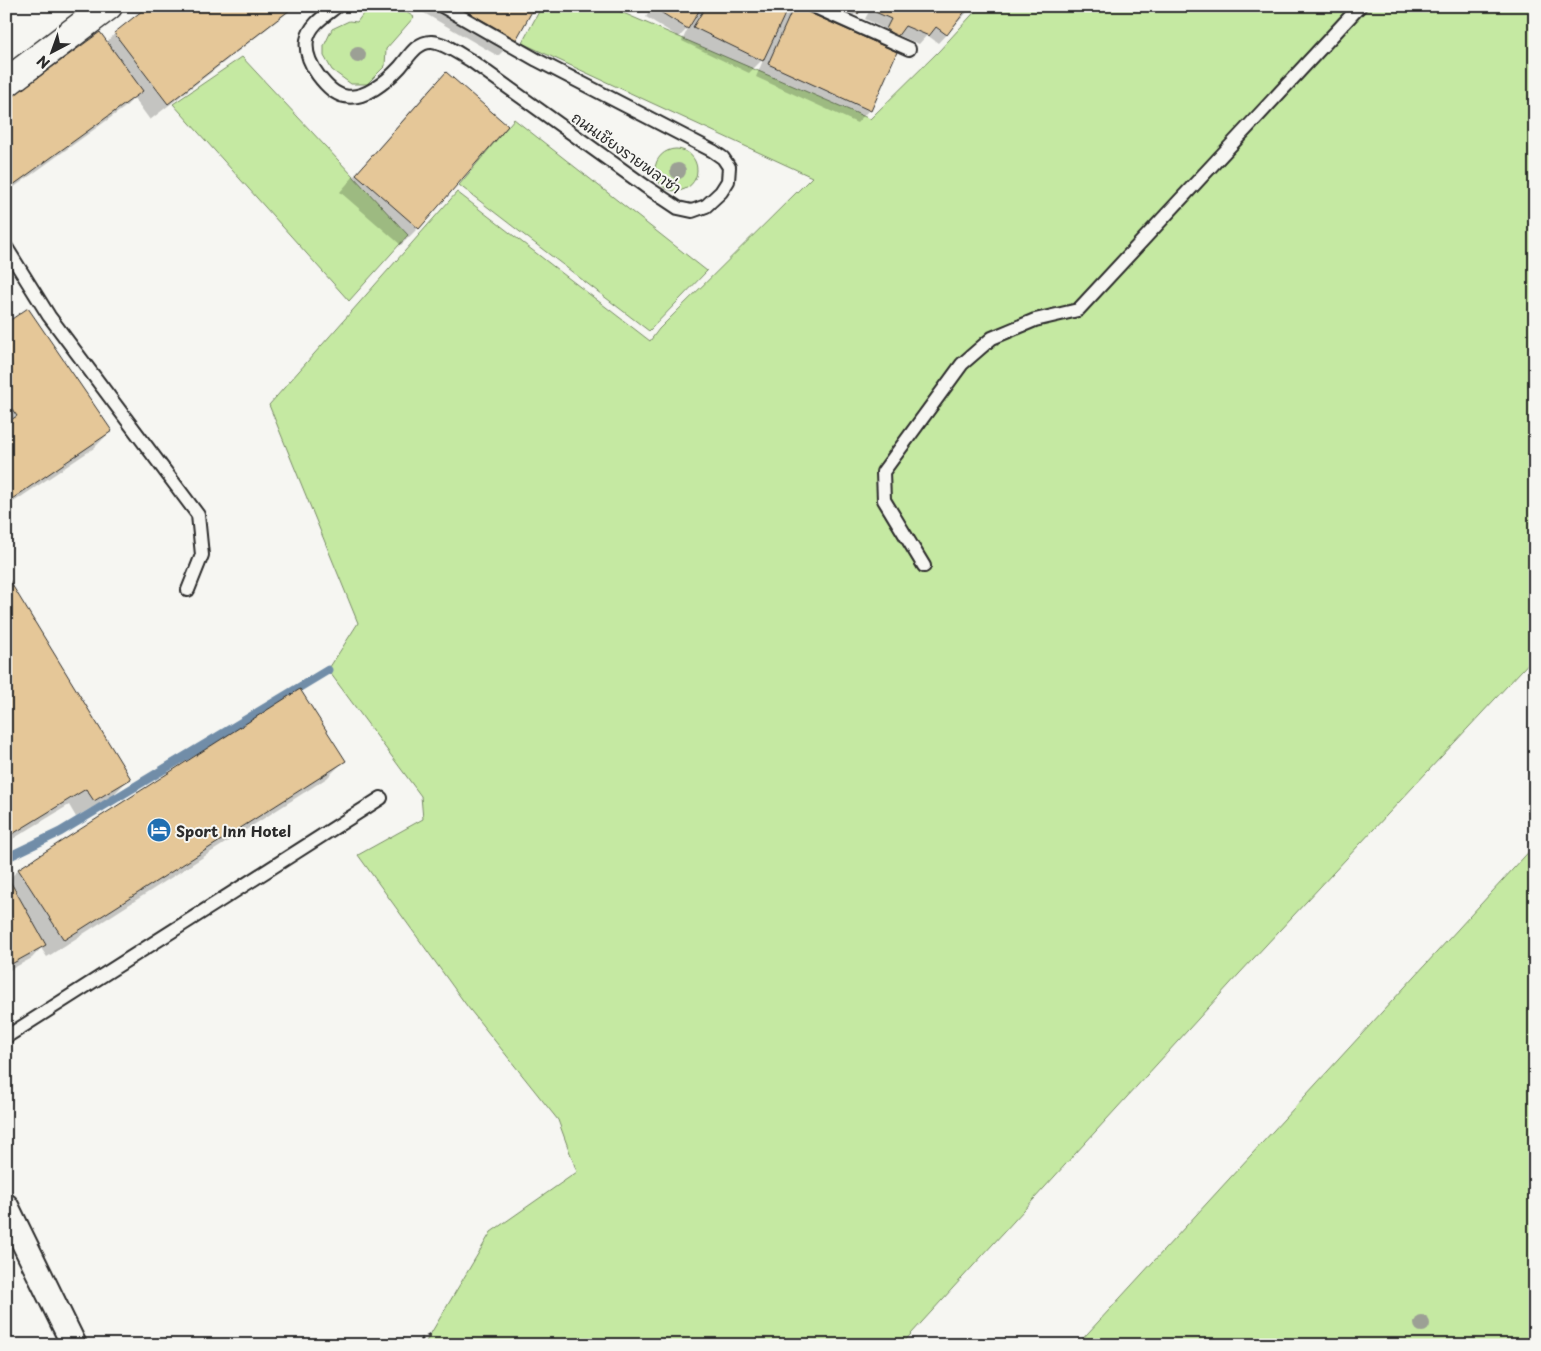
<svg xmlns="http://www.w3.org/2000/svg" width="1541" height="1351" font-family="'Playpen Sans','Playpen Sans Thai',sans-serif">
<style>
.green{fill:#c5e9a2;stroke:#788a66}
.shadow{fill:#0003}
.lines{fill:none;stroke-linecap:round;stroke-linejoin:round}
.stream{stroke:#718da8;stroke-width:9}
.building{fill:#e5c798;stroke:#2b2b2b}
.service-casing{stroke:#2b2b2b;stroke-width:16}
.minor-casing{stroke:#2b2b2b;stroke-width:28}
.secondary-casing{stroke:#2b2b2b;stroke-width:31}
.path{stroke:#2b2b2b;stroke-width:3;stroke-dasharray:4 4;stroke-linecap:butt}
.service{stroke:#f6f6f2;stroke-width:12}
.minor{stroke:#f6f6f2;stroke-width:24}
.secondary{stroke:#f6f6f2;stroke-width:28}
.tree{fill:#9ca095}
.labels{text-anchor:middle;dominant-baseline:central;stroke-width:4;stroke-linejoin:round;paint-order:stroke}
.street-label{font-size:15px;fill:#2b2b2b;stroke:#f6f6f2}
.poi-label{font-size:15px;font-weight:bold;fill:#2b2b2b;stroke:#f6f6f2;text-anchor:start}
</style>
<rect width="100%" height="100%" fill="#f6f6f2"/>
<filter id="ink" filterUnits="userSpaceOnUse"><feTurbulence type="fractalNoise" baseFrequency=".02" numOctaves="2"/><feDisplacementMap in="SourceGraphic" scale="10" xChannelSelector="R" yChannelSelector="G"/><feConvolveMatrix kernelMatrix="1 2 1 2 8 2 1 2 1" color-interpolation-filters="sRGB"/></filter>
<g filter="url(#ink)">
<!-- green -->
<g class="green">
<polygon points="369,6 396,6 414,17 386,49 385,66 367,84 351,84 332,70 324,56 324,46 332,29 349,21 357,22"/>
<polygon points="542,6 607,6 870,119 939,51 980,6 1535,6 1535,656 1239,974 901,1345 424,1345 491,1232 577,1172 558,1120 467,1006 358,855 423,819 421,796 328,670 358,623 269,405 457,192 650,341 659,329 812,177 522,43"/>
<polygon points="242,57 408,235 349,301 173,104"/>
<polygon points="514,119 707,271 649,331 459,185"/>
<circle cx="676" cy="170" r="21"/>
<polygon points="1535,845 1535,1345 1077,1345"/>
</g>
<!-- shadow -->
<g class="shadow">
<polygon points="151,6 296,6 150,120 134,98 124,108 6,193 6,102 106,42 115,34"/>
<polygon points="412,6 534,6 515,39 498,56"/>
<polygon points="653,6 772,6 782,20 794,7 869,110 857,123 756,77 764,58 749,73 682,41 688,28 679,37 646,17"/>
<polygon points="811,6 861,6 849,21"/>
<polygon points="872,6 973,6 938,43 927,35 919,44 898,35 878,38 883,28 865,19"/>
<polygon points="446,73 506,127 418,228 401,245 340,192 429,90"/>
<polygon points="6,325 111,431 94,448 6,507"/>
<polygon points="6,578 129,779 112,796 76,817 69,805 6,843"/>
<polygon points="344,761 327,778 47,957 41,948 32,958 6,972 6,877 8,880 19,869"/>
</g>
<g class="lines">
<!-- stream -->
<polyline class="stream" points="6,858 60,832 328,670"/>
</g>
<!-- building -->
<g class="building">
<polygon points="148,6 295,6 168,104 114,33"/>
<polygon points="458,6 535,6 516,40"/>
<polygon points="655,6 702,6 688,29 654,8"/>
<polygon points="706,6 774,6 786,12 763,61 693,27"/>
<polygon points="794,6 897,52 871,111 768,64"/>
<polygon points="839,6 863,6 858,14"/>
<polygon points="875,6 958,6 966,10 947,35 936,27 929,36 905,26 897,37 886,29 891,19 873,11"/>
<polygon points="100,32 143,91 9,188 6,184 6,101"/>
<polygon points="446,72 508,126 419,229 356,174"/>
<polygon points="28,308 112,431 6,503 6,423 17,416 6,401 6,323"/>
<polygon points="6,575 131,779 94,801 86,789 6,838"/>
<polygon points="300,689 346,761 64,940 18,869"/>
<polygon points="6,874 46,945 6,967"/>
</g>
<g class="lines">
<defs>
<g id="service">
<path d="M 337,6 C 326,15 310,24 307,40 C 305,52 310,64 318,75 C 324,83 333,94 344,96 C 364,101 387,81 400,67 C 408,58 417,41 432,42 C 445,43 459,54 470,60 L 645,186 L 678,208 L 692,211 L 706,206 L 721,192 L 728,181 L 729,167 L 723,158 L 713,151 L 537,60 L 442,6"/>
<polyline points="813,6 909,49"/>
<polyline points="6,247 49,316 198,515 202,555 188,590"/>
<polyline points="924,566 884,500 883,472 962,364 992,338 1035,320 1078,310 1360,6"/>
<polyline points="6,1037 381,798"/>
</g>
<polyline id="minor" points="6,1206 74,1345"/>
<polyline id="secondary" points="6,83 108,6"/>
</defs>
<!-- service casing -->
<use href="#service" class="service-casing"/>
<!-- minor casing -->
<use href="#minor" class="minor-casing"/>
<!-- secondary casing -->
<use href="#secondary" class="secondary-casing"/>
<!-- path -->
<polyline class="path" points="413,1345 430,1334"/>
<!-- service -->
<use href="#service" class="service"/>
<!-- minor -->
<use href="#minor" class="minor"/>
<!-- secondary -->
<use href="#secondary" class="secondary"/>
</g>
<!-- trees -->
<g class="tree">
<circle cx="358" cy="55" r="8"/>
<circle cx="678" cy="171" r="8"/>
<circle cx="1422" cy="1324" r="8"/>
</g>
</g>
<!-- icons -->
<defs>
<symbol id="hotel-disc" viewBox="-11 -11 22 22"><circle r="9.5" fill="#1f6fb2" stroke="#f6f6f2"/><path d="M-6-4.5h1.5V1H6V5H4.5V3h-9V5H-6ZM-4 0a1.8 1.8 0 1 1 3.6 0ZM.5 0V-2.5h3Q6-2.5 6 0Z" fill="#fff"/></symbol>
</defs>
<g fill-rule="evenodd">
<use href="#hotel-disc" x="145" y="816" width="28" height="28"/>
</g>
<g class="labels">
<!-- street labels -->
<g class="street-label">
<text transform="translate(627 152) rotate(35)">ถนนเชียงรายพลาซ่า</text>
</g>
<!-- poi labels -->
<g class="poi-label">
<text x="176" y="830">Sport Inn Hotel</text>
</g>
</g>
<!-- margin -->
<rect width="1541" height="1351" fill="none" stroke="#f6f6f2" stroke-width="25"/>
<rect x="12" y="12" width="1516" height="1326" fill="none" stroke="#2b2b2b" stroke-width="2" filter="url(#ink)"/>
<!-- north arrow -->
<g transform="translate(52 52) rotate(221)" stroke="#f6f6f2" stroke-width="4" paint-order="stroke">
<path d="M0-4L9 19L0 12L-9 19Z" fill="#2b2b2b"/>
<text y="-8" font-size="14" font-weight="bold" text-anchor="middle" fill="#2b2b2b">N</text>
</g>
</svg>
